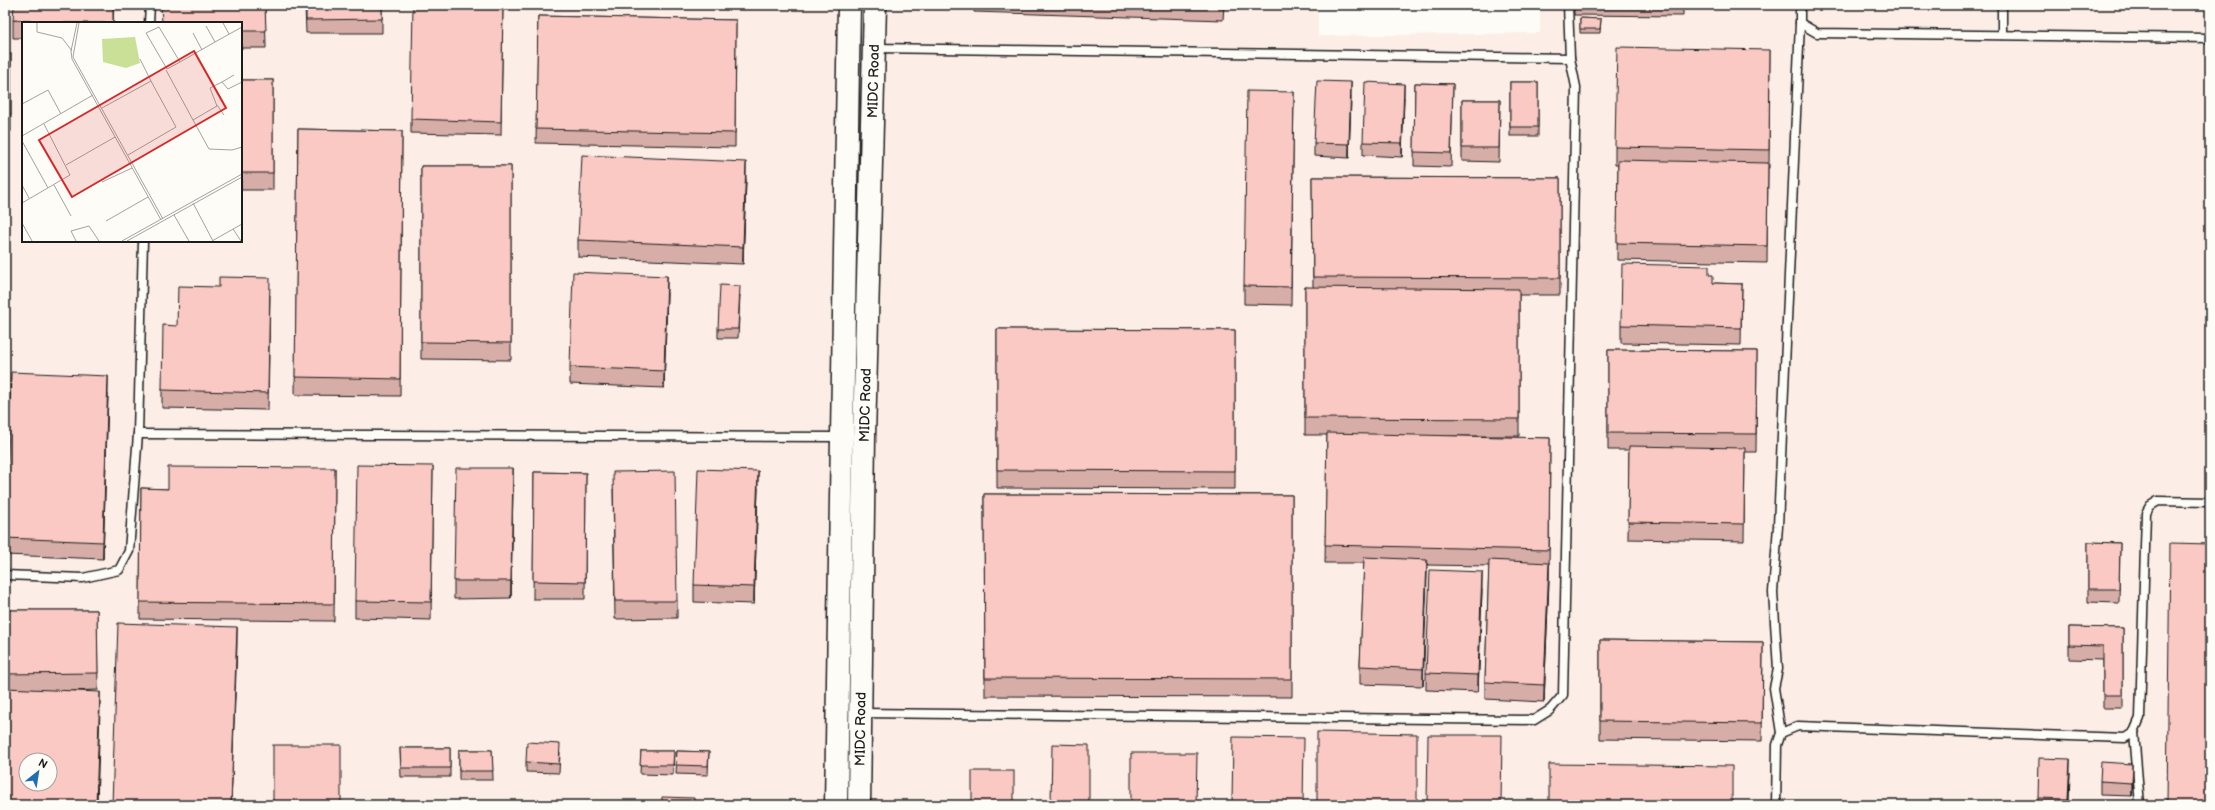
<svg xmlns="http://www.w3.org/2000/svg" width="2215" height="810" font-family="'Balsamiq Sans',sans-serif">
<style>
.built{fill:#fcede7;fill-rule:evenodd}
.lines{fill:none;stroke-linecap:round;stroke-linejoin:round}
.lane-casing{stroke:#1c1c1c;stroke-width:11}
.secondary-casing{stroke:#1c1c1c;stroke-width:25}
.lane{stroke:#fdfcf7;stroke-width:8}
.secondary{stroke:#fdfcf7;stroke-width:22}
.wall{fill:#d7ada8;stroke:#1c1c1c}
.shaded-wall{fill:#af8d88;stroke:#1c1c1c}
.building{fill:#fac9c3;stroke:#1c1c1c;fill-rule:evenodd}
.labels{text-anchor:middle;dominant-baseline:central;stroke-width:4;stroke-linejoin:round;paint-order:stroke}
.street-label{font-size:14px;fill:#1c1c1c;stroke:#fdfcf7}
.inset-road{fill:none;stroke:#a3a29f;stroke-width:1}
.view{fill:#d62828;fill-opacity:0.15;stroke:#d62828;stroke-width:2}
.inset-edge{fill:none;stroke:#1c1c1c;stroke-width:2}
</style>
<rect width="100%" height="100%" fill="#fdfcf7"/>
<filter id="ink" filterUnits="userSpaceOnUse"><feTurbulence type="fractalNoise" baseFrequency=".025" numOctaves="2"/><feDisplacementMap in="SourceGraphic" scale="8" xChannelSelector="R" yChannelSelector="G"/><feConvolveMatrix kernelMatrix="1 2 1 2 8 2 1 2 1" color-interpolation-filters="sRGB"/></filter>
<g filter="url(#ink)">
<!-- built -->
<path class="built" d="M 5,5 L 1318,5 L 1318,36 L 1540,33 L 1540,5 L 2210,5 L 2210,805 L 5,805 ZM 23,23 L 241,23 L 241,241 L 23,241 ZM 26,760 L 50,760 L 50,784 L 26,784 Z"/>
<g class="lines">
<defs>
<g id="lane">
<polyline points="1568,5 1570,58"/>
<polyline points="1800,5 1800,23 1817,33 2210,38"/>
<polyline points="2002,5 2002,35"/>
<polyline points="149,23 150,5"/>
<polyline points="138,434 842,437"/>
<polyline points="5,575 83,578 119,570 129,551 138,434 143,241"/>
<polyline points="860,713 1534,720 1550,710 1563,695 1576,87 1570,58 875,48"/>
<polyline points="2134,732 2140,805"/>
<polyline points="1781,733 1774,688 1778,669 1773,592 1778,526 1800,23"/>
<polyline points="1776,805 1777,745 1781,733 1798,726 2125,738 2134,732 2140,718 2146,513 2150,506 2158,501 2210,502"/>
</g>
<g id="secondary">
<polyline points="836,805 849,5"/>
<path id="s1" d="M 859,805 L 864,437 L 875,5"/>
</g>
</defs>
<!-- lane casing -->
<use href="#lane" class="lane-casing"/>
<!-- secondary casing -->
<use href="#secondary" class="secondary-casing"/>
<!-- lane -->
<use href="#lane" class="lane"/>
<!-- secondary -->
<use href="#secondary" class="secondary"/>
</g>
<!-- wall -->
<g class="wall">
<polygon points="5,5 7,5 6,41 5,41"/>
<polygon points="265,5 266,48 241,48 241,23"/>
<polygon points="305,5 382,5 382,33 306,33"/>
<polygon points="503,5 501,135 411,133 411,119"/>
<polygon points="535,5 787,5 787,7 535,8"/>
<polygon points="974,5 1224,5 1223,20 974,12"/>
<polygon points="1574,5 1683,5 1683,16 1574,15"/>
<polygon points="538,16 736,20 735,147 536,143"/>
<polygon points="1580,18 1601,19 1600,33 1580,33"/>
<polygon points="13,20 113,23 23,23 23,38 13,38"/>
<polygon points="1770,50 1769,168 1768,168 1767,263 1617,260 1618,165 1615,165 1615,147"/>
<rect x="5" y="54" width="6" height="77"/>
<rect x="241" y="80" width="32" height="110"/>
<rect x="1510" y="82" width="28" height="54"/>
<polygon points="1415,83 1453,84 1451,167 1414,166"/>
<polygon points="1294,92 1291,305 1244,304 1244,286"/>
<polygon points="1351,96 1349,158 1314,156 1314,143"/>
<polygon points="1404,97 1402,157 1363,155 1363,142"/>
<polygon points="1462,100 1500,100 1499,162 1462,161"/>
<polygon points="298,129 402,131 400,396 295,395"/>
<polygon points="421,166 511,166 511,360 421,359"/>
<polygon points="1312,177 1560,178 1560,295 1519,295 1519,436 1439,436 1550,438 1549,580 1544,702 1485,699 1485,682 1489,566 1427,565 1423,686 1360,684 1360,666 1364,563 1325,563 1327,435 1305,435 1305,287 1313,288"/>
<polygon points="746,179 743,264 578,257 578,240"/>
<polygon points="1709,275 1713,283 1742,284 1741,345 1621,343 1621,325"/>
<polygon points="667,293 664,388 570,384 570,367"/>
<polygon points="270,295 268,410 162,408 162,390 177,326"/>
<polygon points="740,295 738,338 718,338 718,329"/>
<polygon points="997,329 1235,330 1235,489 997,488"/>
<polygon points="1608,350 1757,351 1756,452 1745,452 1744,541 1628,539 1629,450 1608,450"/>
<polygon points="108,394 103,559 5,555 5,538"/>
<polygon points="433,466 431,620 355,618 355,601"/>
<polygon points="335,468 334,621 140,619 141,488 168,489"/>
<polygon points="534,472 586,473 585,599 533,599"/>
<polygon points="513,485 511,598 454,599 454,581"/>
<polygon points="758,488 754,604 694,602 694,585"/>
<polygon points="613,489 677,601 677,618 615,619"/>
<polygon points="984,494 1292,495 1292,697 985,696"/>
<polygon points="2088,542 2120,543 2119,603 2088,602"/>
<polygon points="1482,590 1478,692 1426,690 1426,673"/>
<polygon points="5,610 97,610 98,690 66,691 100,709 5,805"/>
<polygon points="2069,627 2123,628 2123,708 2103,708 2103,660 2069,659"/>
<polygon points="1600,640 1763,642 1762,741 1600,739"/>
<polygon points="400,748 450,748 450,777 401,777"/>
<polygon points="459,750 492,750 493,780 459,780"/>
<polygon points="641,751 674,751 673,775 640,774"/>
<polygon points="677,751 709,752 708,775 676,774"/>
<polygon points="560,753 559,773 526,772 526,762"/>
<polygon points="2070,772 2069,805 2038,805 2038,798"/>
<polygon points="2133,777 2132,796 2100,795 2100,781"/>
</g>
<!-- shaded-wall -->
<g class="shaded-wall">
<polygon points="7,5 6,41 6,23"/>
<polygon points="113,5 114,5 113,23"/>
<polygon points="1351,82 1351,96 1349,158 1349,144"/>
<polygon points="1404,84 1404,97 1402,157 1402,143"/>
<polygon points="746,162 746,179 743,264 743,247"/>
<polygon points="667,276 667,293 664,388 664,371"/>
<polygon points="108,376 108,394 103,559 103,542"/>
<polygon points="513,468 513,485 511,598 511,581"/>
<polygon points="758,471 758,488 754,604 754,587"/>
<polygon points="1427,560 1427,577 1423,686 1423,669"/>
<polygon points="1549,563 1549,580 1544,702 1544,685"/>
<polygon points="1482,572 1482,590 1478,692 1478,675"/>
<polygon points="237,627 237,645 231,805"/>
<polygon points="100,692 100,709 97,805 96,805"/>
<polygon points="2070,759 2070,772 2068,805 2068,799"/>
<polygon points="2133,764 2133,777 2132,796 2132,783"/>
</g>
<!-- building -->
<g class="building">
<polygon points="5,5 7,5 6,23 5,23"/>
<polygon points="14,5 113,5 113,23 67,23 13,20"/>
<polygon points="161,5 265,5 266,31 241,31 241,23 162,23"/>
<polygon points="306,5 382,5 382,19 306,20"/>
<polygon points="413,5 503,5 501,122 411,119"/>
<polygon points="538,16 736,20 735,133 536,129"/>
<polygon points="1580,18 1601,19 1600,29 1580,29"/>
<polygon points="1617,47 1770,50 1769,150 1615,147"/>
<rect x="5" y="54" width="6" height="60"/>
<rect x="241" y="80" width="32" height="93"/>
<polygon points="1317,81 1351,82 1349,144 1314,143"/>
<polygon points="1365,82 1404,84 1402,143 1363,142"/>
<rect x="1510" y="82" width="28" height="45"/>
<polygon points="1415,83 1453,84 1451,153 1414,152"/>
<polygon points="1247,91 1294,92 1291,287 1244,286"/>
<polygon points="1462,100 1500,100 1499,148 1462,148"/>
<polygon points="298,129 402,131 400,379 295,377"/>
<polygon points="582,155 746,162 743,247 578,240"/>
<polygon points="1618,160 1768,163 1767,246 1617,243"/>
<polygon points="421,166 511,166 511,343 421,342"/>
<polygon points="1312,177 1560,178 1560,278 1313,277"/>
<polygon points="1622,264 1709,266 1709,275 1713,275 1713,283 1742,284 1741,328 1621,325"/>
<polygon points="573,272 667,276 664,371 570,367"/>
<polygon points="219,277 270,278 268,393 162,390 163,325 177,326 178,286 219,287"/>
<polygon points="720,285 740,286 738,329 718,329"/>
<polygon points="1305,287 1519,289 1519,419 1305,418"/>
<polygon points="997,329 1235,330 1235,471 997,470"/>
<polygon points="1608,350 1757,351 1756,434 1608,433"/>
<polygon points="11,372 108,376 103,542 5,538"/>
<polygon points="1327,433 1550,438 1549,550 1325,545"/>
<polygon points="1629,446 1745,448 1744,524 1628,522"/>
<polygon points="357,465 433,466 431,602 355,601"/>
<polygon points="168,467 335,468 334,604 140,602 141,488 168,489"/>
<polygon points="456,468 513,468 511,581 454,581"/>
<polygon points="698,469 758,471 754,587 694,585"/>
<polygon points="675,471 677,601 615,601 613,472"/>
<polygon points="534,472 586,473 585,582 533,581"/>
<polygon points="984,494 1292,495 1292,679 985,678"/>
<polygon points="2088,542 2120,543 2119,589 2088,589"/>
<polygon points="2170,543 2210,544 2210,805 2167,805"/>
<polygon points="1364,557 1427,560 1423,669 1360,666"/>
<polygon points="1489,560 1549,563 1544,685 1485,682"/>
<polygon points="1430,570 1482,572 1478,675 1426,673"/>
<polygon points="5,610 97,610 98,673 5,674"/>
<polygon points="118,623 237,627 231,805 112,805"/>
<polygon points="2069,627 2123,628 2123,695 2103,695 2103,646 2069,645"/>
<polygon points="1600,640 1763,642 1762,723 1600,721"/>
<path d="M 5,688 L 100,692 L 96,805 L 5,805 ZM 26,760 L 50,760 L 50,784 L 26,784 Z"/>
<polygon points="1317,732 1417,734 1417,805 1317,805"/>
<polygon points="1428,735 1502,735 1501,805 1427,805"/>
<polygon points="1233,737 1304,738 1303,805 1232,805"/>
<polygon points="527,742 560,744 559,764 526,762"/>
<polygon points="1052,744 1089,745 1089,805 1051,805"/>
<rect x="273" y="745" width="68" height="60"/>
<polygon points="400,748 450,748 450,768 401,768"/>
<polygon points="459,750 492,750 493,771 459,771"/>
<polygon points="641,751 674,751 673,765 640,765"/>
<polygon points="677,751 709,752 708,766 676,765"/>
<polygon points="1131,753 1197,753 1196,805 1131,805"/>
<polygon points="2039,758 2070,759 2068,799 2038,798"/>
<polygon points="2101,762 2133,764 2132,783 2100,781"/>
<polygon points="1549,764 1732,766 1732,805 1549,805"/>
<rect x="972" y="771" width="42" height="34"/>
<polygon points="662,797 694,798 694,805 662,805"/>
<rect x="589" y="803" width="34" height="2"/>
<rect x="625" y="804" width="35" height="1"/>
</g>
</g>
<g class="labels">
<!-- street labels -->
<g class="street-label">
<text stroke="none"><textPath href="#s1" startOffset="724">MIDC Road</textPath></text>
<text stroke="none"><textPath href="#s1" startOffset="400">MIDC Road</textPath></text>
<text stroke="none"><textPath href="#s1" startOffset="76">MIDC Road</textPath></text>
</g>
</g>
<!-- overview -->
<g transform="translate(22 22)">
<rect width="220" height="220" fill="#fdfcf7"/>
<path d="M 113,15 L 118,41 L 104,46 L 81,40 L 80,17 Z" fill="#c9e096"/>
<path class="inset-road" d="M 15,1 L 15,10 L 40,16 L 50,29M 55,1 L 49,29 L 50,37 L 139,198M 57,1 L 51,35 L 141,197M 201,1 L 207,12M 184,4 L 193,20M 171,11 L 180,28M 118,37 L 129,59M 158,40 L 137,5 L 124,11 L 145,47 L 158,40 L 193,20 L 220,5M 144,48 L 171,98M 200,60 L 212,53M 220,60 L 206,67 L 200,60 L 188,66 L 195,84 L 171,98 L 187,127 L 210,128 L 220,125M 0,82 L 26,68 L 39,92M 195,83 L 202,93M 80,86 L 129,59 L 130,61 L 154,105 L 106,133M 0,114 L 71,73M 0,119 L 26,166M 44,143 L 93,115M 80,160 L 110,146M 0,163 L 7,176M 32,163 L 49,194M 0,181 L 48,153 L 22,102M 171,181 L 191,219M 152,193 L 167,219M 84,199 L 126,175M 0,201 L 10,219M 211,207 L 219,219M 54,219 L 49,209 L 67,204 L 77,219M 100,219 L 220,152M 105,219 L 220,155M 190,219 L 220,202"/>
<path class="view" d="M 172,29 L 204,86 L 50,175 L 17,118 Z"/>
<rect width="220" height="220" class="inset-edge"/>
</g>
<!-- margin -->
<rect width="2215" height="810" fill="none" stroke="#fdfcf7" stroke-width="20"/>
<rect x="10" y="10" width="2195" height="790" fill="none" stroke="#1c1c1c" stroke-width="1.5" filter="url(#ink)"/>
<!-- north arrow -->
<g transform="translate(38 772) rotate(30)"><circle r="19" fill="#fdfcf7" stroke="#a3a29f"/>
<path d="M0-3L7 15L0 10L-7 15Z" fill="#1f6fb2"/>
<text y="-6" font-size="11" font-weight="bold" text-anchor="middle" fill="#1c1c1c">N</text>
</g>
</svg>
